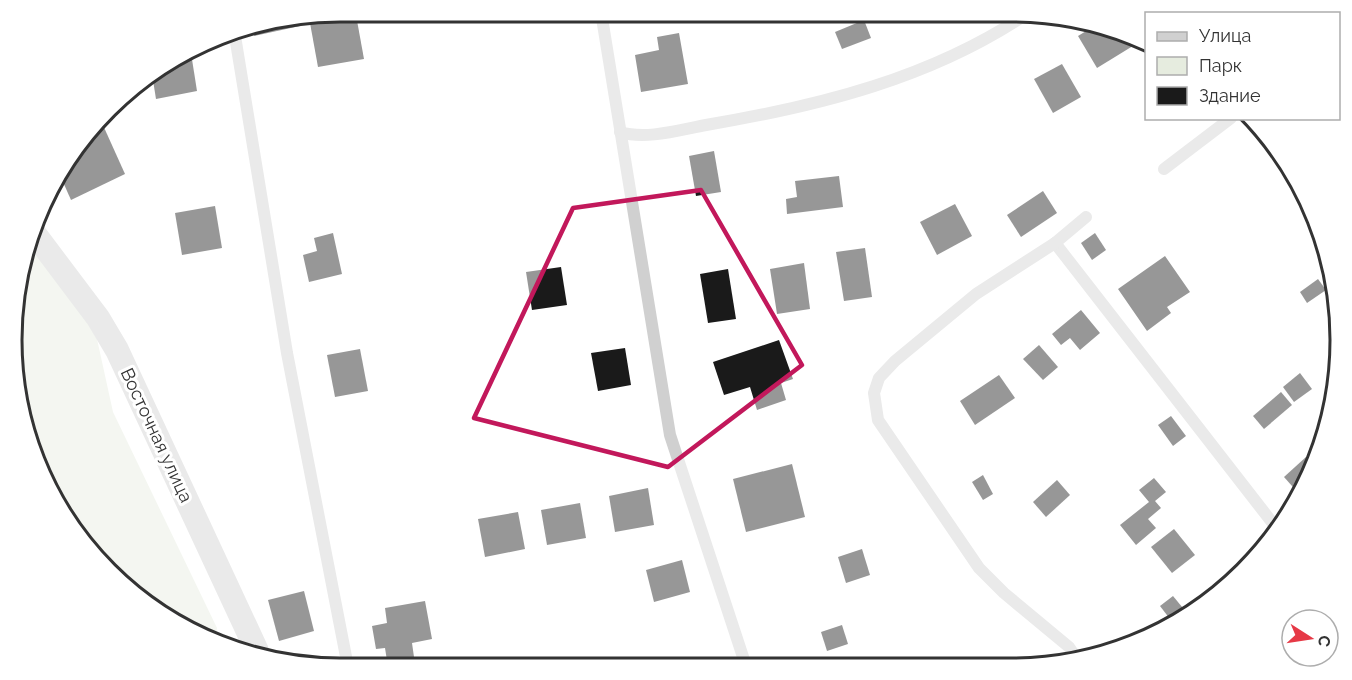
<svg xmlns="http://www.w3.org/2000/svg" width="1352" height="680" font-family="Raleway,sans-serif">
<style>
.green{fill:#e6ecdf}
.building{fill:#1a1a1a}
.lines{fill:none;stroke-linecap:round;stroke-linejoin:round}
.lane{stroke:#d0d0d0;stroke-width:12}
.street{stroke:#d0d0d0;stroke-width:24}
.marked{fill:none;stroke:#c2185b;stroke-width:4.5;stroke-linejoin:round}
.labels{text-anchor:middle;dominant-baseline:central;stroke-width:6;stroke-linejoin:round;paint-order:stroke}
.street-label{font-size:18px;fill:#333;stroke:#fff}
.rim{fill:none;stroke:#333;stroke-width:3}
</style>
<rect width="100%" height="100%" fill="#fff"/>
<!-- green -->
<polygon class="green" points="34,233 97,339 113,412 217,628 215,640 195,634 108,572 46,485 15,382 18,276"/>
<!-- building -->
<g class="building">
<polygon points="356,15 364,59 318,67 310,23"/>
<polygon points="298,19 300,26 254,36 252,27"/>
<polygon points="864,20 871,38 842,49 835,32"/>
<polygon points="1091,28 1141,41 1097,68 1078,36"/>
<polygon points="679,33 688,84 641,92 635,55 659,50 657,37"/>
<polygon points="191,53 197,91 156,99 152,74"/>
<polygon points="1062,64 1081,97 1053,113 1034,79"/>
<polygon points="102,123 125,174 71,200 59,173"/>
<polygon points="714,151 721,192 696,196 689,156"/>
<polygon points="1281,162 1293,182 1292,183 1277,166"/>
<polygon points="839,176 843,207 787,214 786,199 797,197 795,181"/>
<polygon points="1043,191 1057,213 1021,237 1007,215"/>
<polygon points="955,204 972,236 937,255 920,222"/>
<polygon points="215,206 222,248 182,255 175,213"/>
<polygon points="333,233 342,274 309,282 303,255 317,251 314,238"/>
<polygon points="1095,233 1106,250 1092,260 1081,243"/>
<polygon points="865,248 872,297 844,301 836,252"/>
<polygon points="1165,256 1190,292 1167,307 1171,313 1147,331 1118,289"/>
<polygon points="804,263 810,309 777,314 770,269"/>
<polygon points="561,267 567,305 532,310 526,272"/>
<polygon points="728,269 736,319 708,323 700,274"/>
<polygon points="1318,279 1326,290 1307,303 1300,292"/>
<polygon points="1081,310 1100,333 1080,350 1070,338 1061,345 1052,334"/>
<polygon points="779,340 793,379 781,383 786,400 757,410 750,387 724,395 713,362"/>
<polygon points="1039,345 1058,367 1043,380 1023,359"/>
<polygon points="625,348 631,385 598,391 591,353"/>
<polygon points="360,349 368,391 335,397 327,355"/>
<polygon points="1300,373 1312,389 1294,402 1283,387"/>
<polygon points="999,375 1015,398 975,425 960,401"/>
<polygon points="1281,392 1292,405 1264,429 1253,416"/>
<polygon points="1171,416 1186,436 1173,446 1158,425"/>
<polygon points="1306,457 1312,464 1306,485 1300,495 1284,477"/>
<polygon points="792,464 805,517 746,532 733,479"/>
<polygon points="983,475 993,494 983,500 972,482"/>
<polygon points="1154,478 1166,492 1155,501 1161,508 1148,519 1156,528 1136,545 1120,525 1149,502 1139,490"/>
<polygon points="1057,480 1070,495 1046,517 1033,502"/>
<polygon points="648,488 654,525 615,532 609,496"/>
<polygon points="580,503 586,538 547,545 541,510"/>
<polygon points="518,512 525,549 485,557 478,519"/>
<polygon points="1174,529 1195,555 1172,573 1151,547"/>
<polygon points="862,549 870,575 846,583 838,557"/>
<polygon points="682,560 690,592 654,602 646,570"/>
<polygon points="304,591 314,631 279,641 268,600"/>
<polygon points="1173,596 1187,613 1173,623 1160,606"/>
<polygon points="425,601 432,639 412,643 415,664 388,667 385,648 376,649 372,626 387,623 385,608"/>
<polygon points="842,625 848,644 827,651 821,632"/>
</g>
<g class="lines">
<!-- lane -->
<g class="lane">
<polyline points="601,12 670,435 746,666"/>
<polyline points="234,30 287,353 348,667"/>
<path d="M 620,132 C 646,140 679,130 706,125 C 819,106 932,78 1028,13"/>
<polyline points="1164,169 1231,118"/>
<polyline points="1055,243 1278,530"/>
<polyline points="1077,659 1069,647 1004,593 979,568 878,420 874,393 879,378 895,361 976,294 1055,243 1086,217"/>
</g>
<!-- street -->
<polyline class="street" points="34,233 98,318 117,350 257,651"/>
</g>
<!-- marked area -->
<path d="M0 0H1352V680H0ZM 701,190 L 802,365 L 668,467 L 474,418 L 573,208 Z" fill="#fff" fill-opacity=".55" fill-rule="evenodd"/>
<path class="marked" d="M 701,190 L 802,365 L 668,467 L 474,418 L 573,208 Z"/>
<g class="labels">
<!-- street labels -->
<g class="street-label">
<text transform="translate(157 435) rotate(65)">Восточная улица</text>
</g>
</g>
<!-- crop -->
<path d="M0 0H1352V680H0ZM340 22H1012A318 318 0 0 1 1330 340V340A318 318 0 0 1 1012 658H340A318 318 0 0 1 22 340V340A318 318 0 0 1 340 22Z" fill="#fff" fill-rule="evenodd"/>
<path class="rim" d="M340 22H1012A318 318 0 0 1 1330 340V340A318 318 0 0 1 1012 658H340A318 318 0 0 1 22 340V340A318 318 0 0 1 340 22Z"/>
<!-- legend -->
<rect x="1145" y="12" width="195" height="108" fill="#ffffff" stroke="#adadad" stroke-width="1.5"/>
<rect x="1157" y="32" width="30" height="9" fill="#d0d0d0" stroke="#adadad" stroke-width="1.5"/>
<text x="1199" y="42" font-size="18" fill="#333333">Улица</text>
<rect x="1157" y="57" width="30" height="18" fill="#e6ecdf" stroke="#adadad" stroke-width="1.5"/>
<text x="1199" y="72" font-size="18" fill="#333333">Парк</text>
<rect x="1157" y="87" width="30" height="18" fill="#1a1a1a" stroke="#adadad" stroke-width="1.5"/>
<text x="1199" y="102" font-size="18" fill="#333333">Здание</text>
<!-- north arrow -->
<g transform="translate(1310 638) rotate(102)"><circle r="28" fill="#ffffff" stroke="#adadad" stroke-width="1.5"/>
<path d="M0-4.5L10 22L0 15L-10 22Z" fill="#e63946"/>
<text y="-9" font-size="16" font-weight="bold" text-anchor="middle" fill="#333333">С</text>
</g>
</svg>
